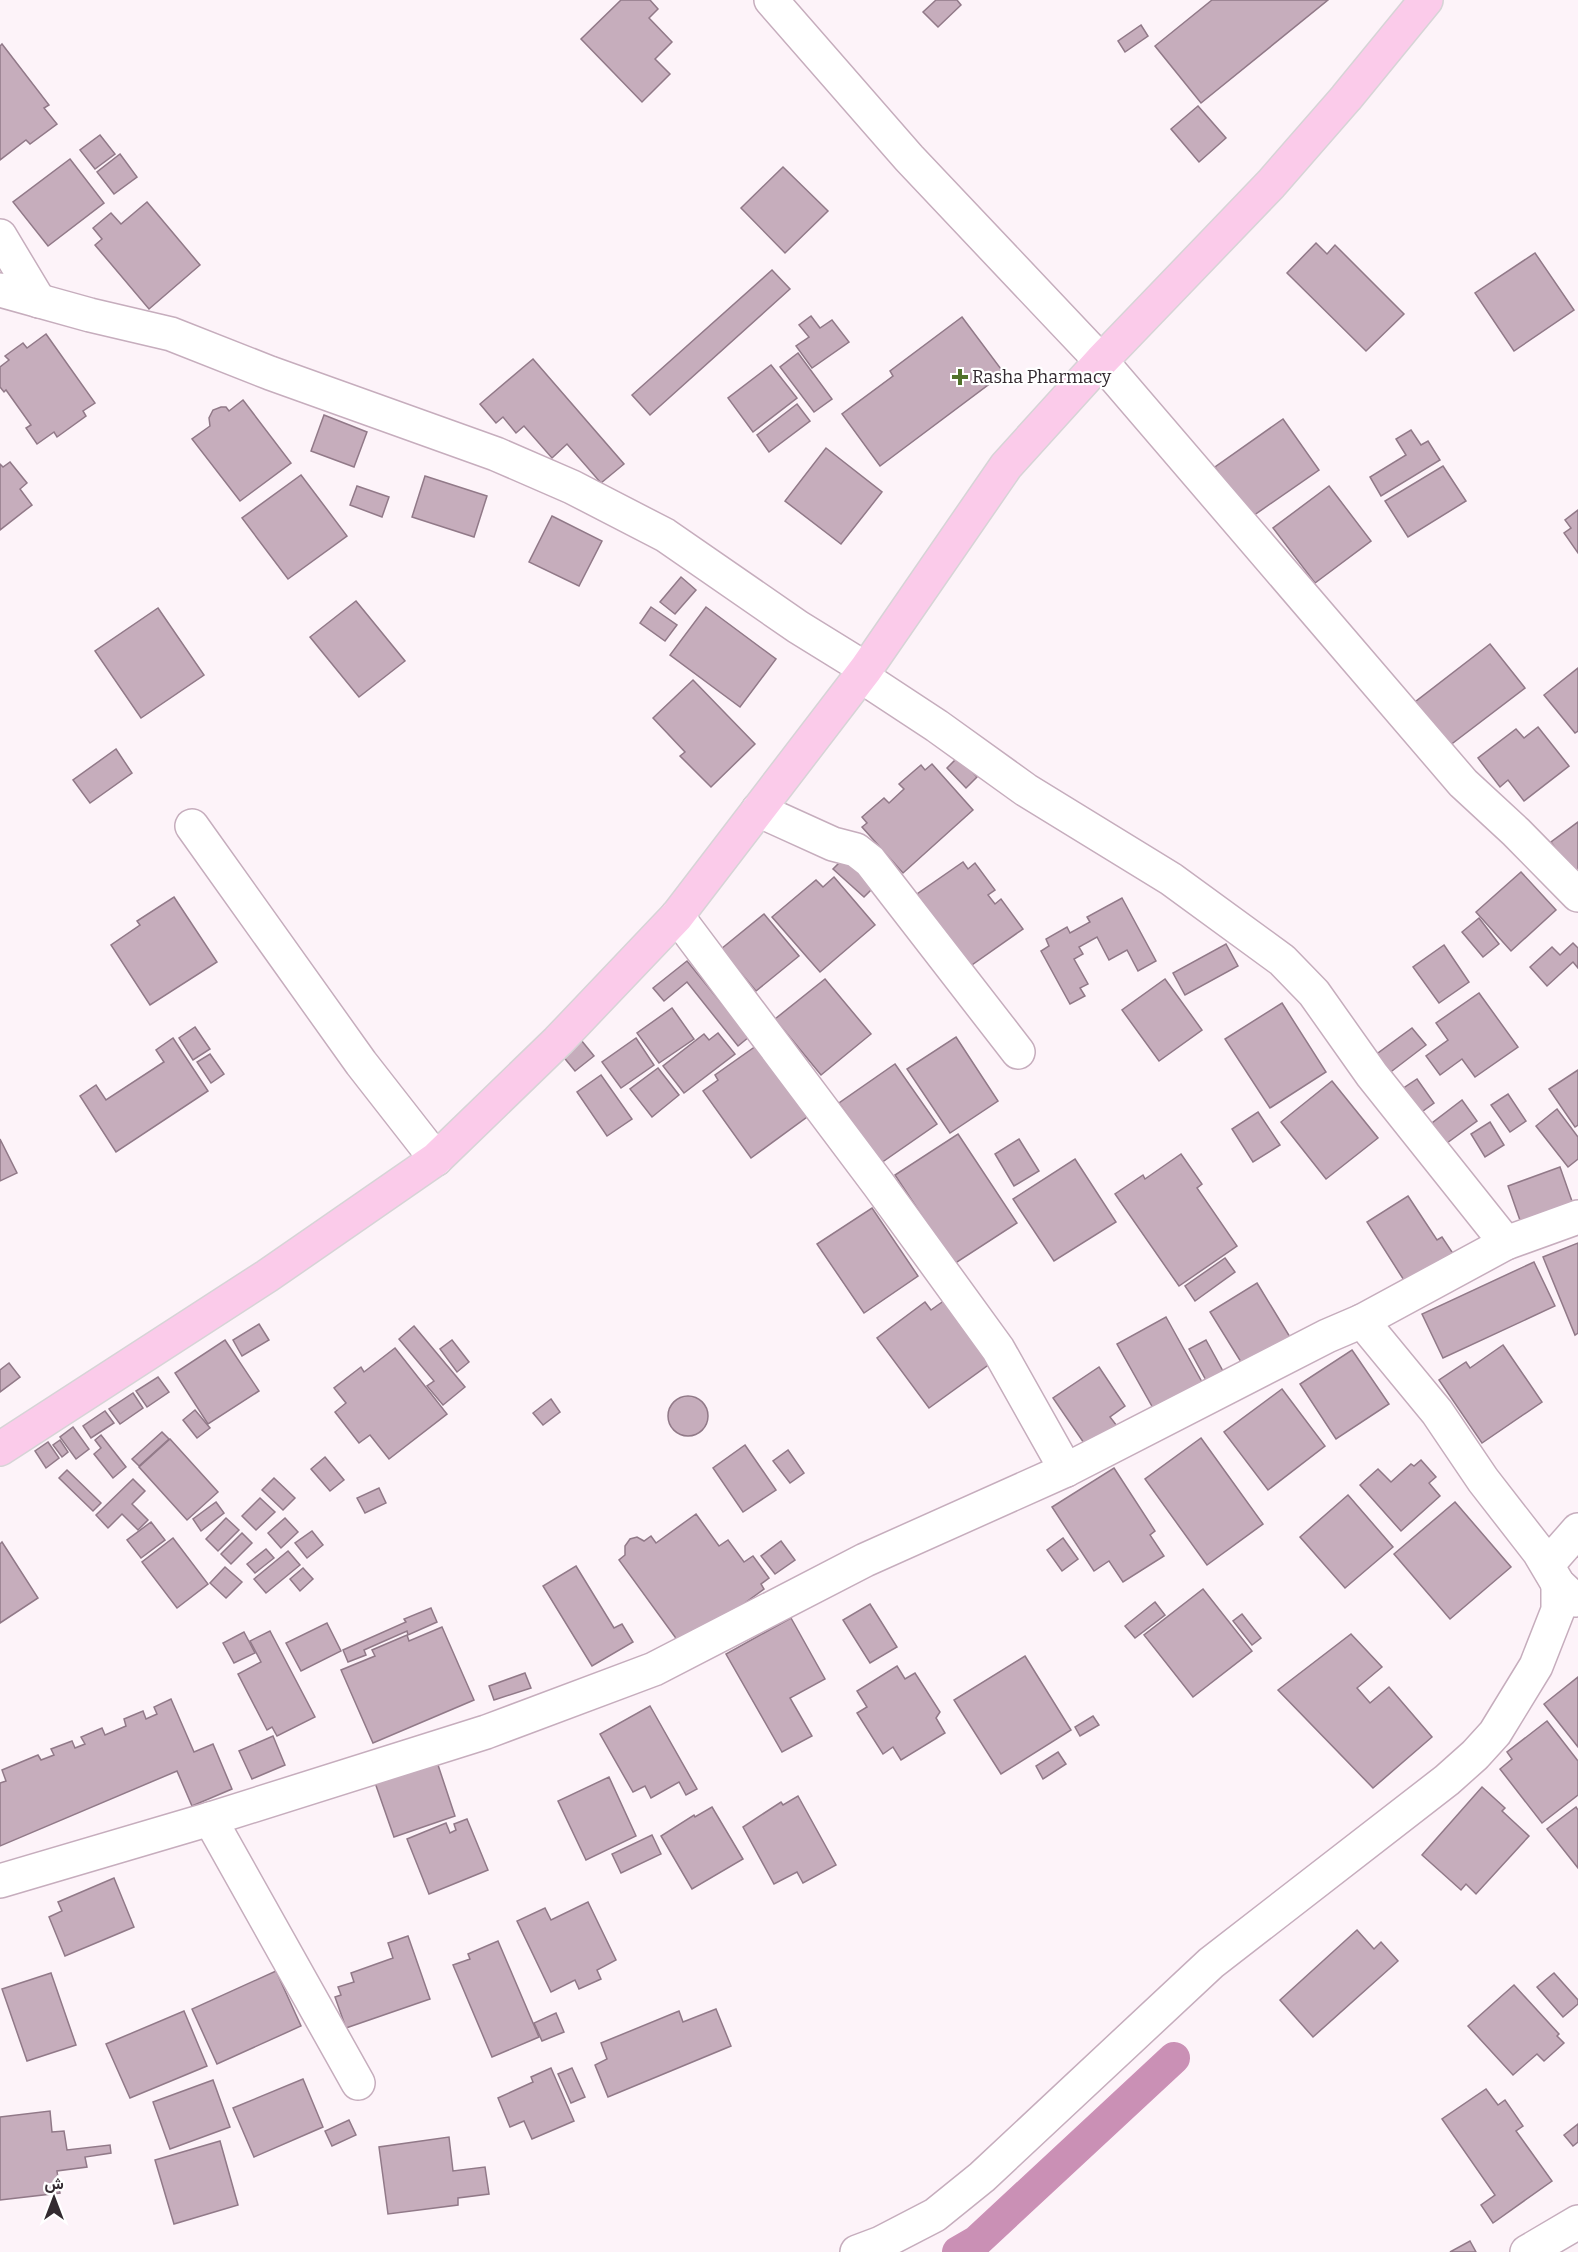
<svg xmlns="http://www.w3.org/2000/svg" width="1578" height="2252" font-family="Bitter,Vazirmatn,serif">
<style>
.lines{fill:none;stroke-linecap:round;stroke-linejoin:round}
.canal{stroke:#ca90b5;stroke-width:32}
.building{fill:#c6adbc;stroke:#917988;stroke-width:1.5}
.minor-casing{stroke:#c6adbd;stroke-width:36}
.major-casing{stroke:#d6d4d6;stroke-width:36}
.minor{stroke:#fff;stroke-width:33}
.major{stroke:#fbcbea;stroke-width:33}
.poi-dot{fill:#50722a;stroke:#fff;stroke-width:2}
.labels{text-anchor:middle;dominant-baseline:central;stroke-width:4.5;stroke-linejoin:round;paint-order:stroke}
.poi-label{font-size:18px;fill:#332a30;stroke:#fff;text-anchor:start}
</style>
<rect width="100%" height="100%" fill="#fdf3f9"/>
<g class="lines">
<!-- canal -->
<polyline class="canal" points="958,2252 977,2241 1174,2058"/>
</g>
<!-- building -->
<g class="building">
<polygon points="621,0 650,0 658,9 649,18 672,42 655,59 670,74 642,102 581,39"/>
<polygon points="936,0 957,0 961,5 938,27 923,12"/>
<polygon points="1212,0 1328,0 1201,103 1155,46"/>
<polygon points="1141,25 1148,36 1125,52 1118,41"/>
<polygon points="2,44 49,105 44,108 57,124 30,144 26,140 0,160 0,46"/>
<polygon points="1198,106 1226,138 1199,162 1171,129"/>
<polygon points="100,135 115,154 95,169 80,150"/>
<polygon points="120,154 137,177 114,194 97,172"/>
<polygon points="70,159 104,203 48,246 13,202"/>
<polygon points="783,167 828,211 785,253 741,208"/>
<polygon points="147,202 200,265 149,309 95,245 102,239 93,228 111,213 121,224"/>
<polygon points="1316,243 1327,254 1335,245 1404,314 1366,351 1287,273"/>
<polygon points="1535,253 1574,310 1514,351 1475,293"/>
<polygon points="772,270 790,289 650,415 632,395"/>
<polygon points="811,316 820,328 832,320 849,342 812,368 796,346 809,337 799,325"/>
<polygon points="962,317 1004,373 880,466 842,414 893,376 890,371"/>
<polygon points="46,334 95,403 83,411 86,416 57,437 54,432 37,444 26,428 31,425 6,390 4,392 0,387 0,367 9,360 5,356 23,343 27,348"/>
<polygon points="798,353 832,399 814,412 780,367"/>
<polygon points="533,359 624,464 601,483 567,444 552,458 524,426 516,433 503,417 496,423 480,404"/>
<polygon points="771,365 797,398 753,432 728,398"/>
<polygon points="243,400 291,463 240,501 192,439 210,426 209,418 213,410 221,407 226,407 229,411"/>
<polygon points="797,404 810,421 769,452 757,435"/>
<polygon points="324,415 367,432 354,467 311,451"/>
<polygon points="1283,419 1319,470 1250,518 1215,467"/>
<polygon points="1411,430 1421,445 1428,441 1440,460 1381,496 1370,477 1406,455 1396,439"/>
<polygon points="826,448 882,492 841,544 785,501"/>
<polygon points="10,462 27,483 20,489 32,505 0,530 0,464 3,467"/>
<polygon points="1443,466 1466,501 1408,537 1385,501"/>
<polygon points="301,475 347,536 288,579 242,518"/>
<polygon points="425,476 487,496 474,537 412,517"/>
<polygon points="357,486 389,497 382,517 350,505"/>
<polygon points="1329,486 1371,541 1315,583 1273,528"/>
<polygon points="1578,510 1578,553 1564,533 1571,528 1565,520"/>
<polygon points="552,516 602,541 579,586 529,562"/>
<polygon points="681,577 696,590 675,614 660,602"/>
<polygon points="356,601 405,661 359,697 310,637"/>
<polygon points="651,607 677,625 665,641 640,623"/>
<polygon points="706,607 776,659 740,707 670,655"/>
<polygon points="158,608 204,675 141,718 95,651"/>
<polygon points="1490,644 1525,688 1449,746 1415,702"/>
<polygon points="1578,668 1578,731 1575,733 1544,695"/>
<polygon points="693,680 755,744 711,787 680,756 685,752 653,718"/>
<polygon points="1538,727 1569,766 1524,801 1508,780 1500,787 1478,758 1516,729 1524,738"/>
<polygon points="116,749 132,773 90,803 73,780"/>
<polygon points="958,757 977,777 966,788 947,768"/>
<polygon points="932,764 973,810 903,873 862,827 867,823 862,817 884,798 889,803 904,789 899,784 921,765 925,770"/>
<polygon points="1578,822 1578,879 1551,842"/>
<polygon points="844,858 875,886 864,897 833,869"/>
<polygon points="963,862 968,869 975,863 995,890 988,895 995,904 1001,899 1023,929 969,967 917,894"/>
<polygon points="1521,872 1556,910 1511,951 1476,912"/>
<polygon points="834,877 875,925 820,972 772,917 816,880 823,887"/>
<polygon points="174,897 217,962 150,1005 111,945 140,925 137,921"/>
<polygon points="1122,898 1156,961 1138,971 1127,950 1109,960 1097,937 1079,947 1083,954 1074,959 1088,984 1080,988 1085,996 1070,1004 1041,951 1049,946 1046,939 1067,927 1070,933 1090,922 1087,917"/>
<polygon points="764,914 799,956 756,991 721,949"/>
<polygon points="1479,918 1499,944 1483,957 1462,932"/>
<polygon points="1573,943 1578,948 1578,968 1573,962 1547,986 1530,967 1552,947 1560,955"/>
<polygon points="1226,944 1238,966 1185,995 1173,973"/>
<polygon points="1444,945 1469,982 1439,1003 1413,967"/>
<polygon points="687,961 749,1037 738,1046 687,982 664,1001 653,988"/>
<polygon points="825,979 871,1034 821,1075 775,1019"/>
<polygon points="1165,979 1202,1030 1159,1061 1122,1010"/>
<polygon points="1479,993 1518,1047 1475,1077 1462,1059 1440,1075 1426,1056 1448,1040 1436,1023"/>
<polygon points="1282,1003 1326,1072 1270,1108 1225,1039"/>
<polygon points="672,1008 694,1039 659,1063 637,1033"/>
<polygon points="195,1027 210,1049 193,1060 179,1038"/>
<polygon points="1412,1028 1426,1045 1388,1074 1374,1056"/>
<polygon points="718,1033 735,1054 684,1093 663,1066 704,1034 709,1040"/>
<polygon points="956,1037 998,1101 950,1133 907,1069"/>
<polygon points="173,1038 208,1091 116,1152 80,1096 96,1085 106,1100 164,1062 156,1050"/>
<polygon points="636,1038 654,1065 621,1088 602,1062"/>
<polygon points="581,1040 594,1056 575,1071 562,1055"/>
<polygon points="756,1046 807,1117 751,1158 703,1091 718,1080 715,1075"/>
<polygon points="210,1054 224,1074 211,1083 197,1062"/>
<polygon points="895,1064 937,1124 881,1163 839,1103"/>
<polygon points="658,1068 679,1095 652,1117 630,1089"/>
<polygon points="1578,1070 1578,1125 1575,1127 1549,1089"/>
<polygon points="601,1075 632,1119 607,1136 577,1092"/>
<polygon points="1417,1079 1434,1103 1416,1116 1399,1091"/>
<polygon points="1332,1081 1378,1138 1326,1179 1281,1122"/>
<polygon points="1508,1094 1526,1121 1510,1132 1491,1105"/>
<polygon points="1462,1100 1477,1121 1447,1143 1432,1123"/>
<polygon points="1557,1109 1578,1137 1578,1159 1568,1167 1536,1126"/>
<polygon points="1258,1112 1280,1145 1253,1162 1232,1129"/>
<polygon points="1490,1122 1504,1145 1485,1157 1471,1134"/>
<polygon points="958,1134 1017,1223 954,1264 895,1175"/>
<polygon points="0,1139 17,1173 0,1181"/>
<polygon points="1019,1139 1039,1171 1014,1186 995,1154"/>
<polygon points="1181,1154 1202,1184 1197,1188 1237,1246 1179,1286 1115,1194 1143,1175 1145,1179"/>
<polygon points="1075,1159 1116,1222 1054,1261 1013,1199"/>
<polygon points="1560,1167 1573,1204 1521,1223 1508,1186"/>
<polygon points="1408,1196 1437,1240 1442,1237 1454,1255 1407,1285 1367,1222"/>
<polygon points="872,1208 918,1276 864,1313 817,1244"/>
<polygon points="1578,1243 1578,1333 1575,1335 1543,1257"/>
<polygon points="1225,1258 1235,1272 1195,1301 1185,1286"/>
<polygon points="1534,1262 1555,1306 1443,1358 1422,1314"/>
<polygon points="1257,1283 1293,1342 1246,1370 1210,1312"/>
<polygon points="945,1300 991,1363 929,1408 877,1338 925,1302 931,1310"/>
<polygon points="1166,1317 1202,1382 1153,1408 1117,1344"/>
<polygon points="259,1324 269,1340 242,1356 233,1340"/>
<polygon points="414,1326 465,1387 443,1405 427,1386 434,1381 399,1339"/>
<polygon points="225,1340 259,1391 208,1424 175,1373"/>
<polygon points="452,1340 469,1362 457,1372 440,1349"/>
<polygon points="1206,1340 1224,1373 1207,1382 1189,1349"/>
<polygon points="1503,1345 1542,1402 1482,1443 1439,1380 1466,1362 1470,1368"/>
<polygon points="395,1348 447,1414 389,1459 370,1435 359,1443 335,1412 346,1403 334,1388 361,1367 364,1372"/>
<polygon points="1352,1350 1389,1404 1336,1439 1300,1384"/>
<polygon points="9,1363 20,1377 0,1392 0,1370"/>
<polygon points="1099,1367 1125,1406 1110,1417 1117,1426 1086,1446 1053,1398"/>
<polygon points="158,1377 169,1392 147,1407 136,1391"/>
<polygon points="1282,1389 1325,1446 1268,1490 1224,1432"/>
<polygon points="133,1393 143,1408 120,1424 109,1409"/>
<circle cx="688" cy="1416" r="20"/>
<polygon points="551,1399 560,1412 543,1425 533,1413"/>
<polygon points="195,1410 210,1428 197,1438 183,1420"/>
<polygon points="105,1411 114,1423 91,1438 83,1426"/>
<polygon points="73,1427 89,1449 76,1459 60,1437"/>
<polygon points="162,1432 169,1439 139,1466 132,1459"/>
<polygon points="101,1435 126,1467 113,1478 94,1454 101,1448 95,1440"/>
<polygon points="1201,1438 1263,1524 1207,1565 1145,1479"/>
<polygon points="170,1439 218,1492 187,1520 139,1467"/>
<polygon points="60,1440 68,1452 62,1457 53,1445"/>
<polygon points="48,1442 59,1458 46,1468 35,1451"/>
<polygon points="745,1445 776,1490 743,1512 713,1468"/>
<polygon points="788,1450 804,1473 790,1483 773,1461"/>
<polygon points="325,1457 344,1480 330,1491 311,1469"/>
<polygon points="1421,1460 1436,1477 1429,1483 1440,1496 1401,1531 1360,1485 1378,1469 1391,1482 1411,1464 1414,1466"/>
<polygon points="1114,1468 1155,1531 1150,1535 1164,1556 1123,1582 1109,1561 1094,1571 1052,1507"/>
<polygon points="67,1470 101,1503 93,1511 59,1478"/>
<polygon points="274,1478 295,1498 283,1510 262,1490"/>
<polygon points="133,1479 145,1491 132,1504 148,1520 138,1530 122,1514 108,1528 96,1515"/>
<polygon points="379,1488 386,1503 365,1513 357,1498"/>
<polygon points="1348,1495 1393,1547 1345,1588 1300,1537"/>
<polygon points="260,1498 275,1512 256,1530 242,1516"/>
<polygon points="216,1502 224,1513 201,1531 193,1519"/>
<polygon points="1455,1502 1511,1567 1450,1619 1394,1554"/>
<polygon points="696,1514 719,1546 728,1540 744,1562 753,1556 769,1578 761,1584 764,1589 683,1648 619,1560 625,1555 625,1546 630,1539 637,1537 644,1541 651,1536 656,1543"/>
<polygon points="226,1518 239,1530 218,1551 206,1539"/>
<polygon points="285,1518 298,1532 281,1548 268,1533"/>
<polygon points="151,1522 165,1540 141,1558 127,1540"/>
<polygon points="312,1531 323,1545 307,1558 295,1543"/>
<polygon points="242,1533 252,1543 231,1564 221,1554"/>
<polygon points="173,1538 208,1584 177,1608 142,1562"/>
<polygon points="1063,1538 1078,1559 1062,1571 1047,1550"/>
<polygon points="781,1541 795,1560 775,1574 761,1556"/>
<polygon points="2,1542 38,1598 0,1623 0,1544"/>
<polygon points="266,1549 274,1558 255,1573 247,1564"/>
<polygon points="288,1551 300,1565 266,1593 254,1579"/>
<polygon points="576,1566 614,1628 622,1624 633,1642 592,1666 543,1586"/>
<polygon points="225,1567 242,1582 226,1598 210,1583"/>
<polygon points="303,1568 313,1579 300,1591 290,1579"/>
<polygon points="1203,1589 1252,1651 1193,1697 1144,1635"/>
<polygon points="1155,1602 1165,1615 1135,1638 1125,1626"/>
<polygon points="870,1604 897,1647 870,1663 843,1620"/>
<polygon points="431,1608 437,1622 408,1635 407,1631 364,1650 366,1655 348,1662 343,1650 406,1622 404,1619"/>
<polygon points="1242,1614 1261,1638 1252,1645 1233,1621"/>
<polygon points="791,1618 825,1679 790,1698 812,1736 782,1752 726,1654"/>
<polygon points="327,1623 341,1651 301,1671 286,1643"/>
<polygon points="442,1627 474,1700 373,1743 341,1670 375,1656 372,1650 407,1635 409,1641"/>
<polygon points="270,1631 315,1717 277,1736 272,1727 267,1730 238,1674 261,1662 250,1641"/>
<polygon points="244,1632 255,1653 234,1663 223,1643"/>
<polygon points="1351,1634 1382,1667 1357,1688 1370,1703 1389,1687 1432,1737 1373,1788 1278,1690"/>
<polygon points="1025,1656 1071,1730 1001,1774 954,1700"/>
<polygon points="897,1666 905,1679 915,1673 940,1712 936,1718 945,1733 901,1760 893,1747 883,1754 857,1713 867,1707 857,1691"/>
<polygon points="525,1673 531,1688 494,1700 489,1686"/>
<polygon points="1578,1677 1578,1747 1544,1704"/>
<polygon points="171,1699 194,1752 213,1744 232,1789 192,1806 177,1771 0,1846 0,1783 6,1781 2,1770 38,1755 41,1760 54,1755 51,1749 72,1741 75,1748 85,1744 81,1737 102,1728 105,1735 126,1726 124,1719 143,1711 146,1719 157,1714 154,1707"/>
<polygon points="650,1706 697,1789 686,1795 679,1782 651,1798 645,1786 633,1792 600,1734"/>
<polygon points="1093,1716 1099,1725 1080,1736 1075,1727"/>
<polygon points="1547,1721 1578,1761 1578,1795 1542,1823 1500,1769 1512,1759 1507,1752"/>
<polygon points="273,1736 285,1765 252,1779 239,1751"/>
<polygon points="1058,1752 1066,1764 1043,1779 1036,1766"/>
<polygon points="435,1756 455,1816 394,1837 373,1777"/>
<polygon points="609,1777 636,1836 586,1860 558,1801"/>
<polygon points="1482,1787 1505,1808 1502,1811 1529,1836 1476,1894 1466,1884 1461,1890 1422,1855"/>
<polygon points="798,1796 836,1865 803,1883 797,1872 774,1884 743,1827 781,1802 783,1805"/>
<polygon points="712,1807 743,1859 692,1889 661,1836 694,1815 695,1817"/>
<polygon points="1576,1807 1578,1810 1578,1868 1547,1829"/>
<polygon points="467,1819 488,1870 429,1894 407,1839 446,1823 450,1833 456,1830 454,1824"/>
<polygon points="652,1835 661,1854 621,1873 612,1854"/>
<polygon points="114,1878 134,1927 65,1956 49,1917 62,1911 58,1902"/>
<polygon points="588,1902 616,1960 597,1970 601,1979 579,1989 575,1980 551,1992 517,1921 545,1908 551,1920"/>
<polygon points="1357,1930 1374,1949 1381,1942 1398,1961 1313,2037 1280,2000"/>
<polygon points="408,1936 430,1999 346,2028 335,1997 341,1995 338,1987 354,1982 351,1973 393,1958 388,1943"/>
<polygon points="498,1941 539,2037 492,2057 453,1965 470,1959 468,1954"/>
<polygon points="276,1971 301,2026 217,2064 192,2009"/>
<polygon points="51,1973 76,2045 27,2061 2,1989"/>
<polygon points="1554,1973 1578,2000 1578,2004 1563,2017 1537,1987"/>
<polygon points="1514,1985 1559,2034 1557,2036 1564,2043 1544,2061 1537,2054 1513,2075 1468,2026"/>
<polygon points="716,2009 731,2046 608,2097 595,2065 607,2059 601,2043 679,2011 683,2022"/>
<polygon points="184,2011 207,2066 130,2098 106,2044"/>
<polygon points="556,2013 564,2032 542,2041 534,2023"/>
<polygon points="551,2068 574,2121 532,2139 524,2121 510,2127 498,2098 533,2082 531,2077"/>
<polygon points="572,2068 585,2097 571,2103 558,2074"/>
<polygon points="303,2079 323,2127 254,2157 233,2108"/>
<polygon points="213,2080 230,2127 170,2149 153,2102"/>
<polygon points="1486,2089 1498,2105 1505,2100 1523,2126 1516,2131 1552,2181 1493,2223 1481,2205 1495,2195 1442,2119"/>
<polygon points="50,2111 52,2132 64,2131 67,2150 110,2145 111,2153 85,2157 87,2167 57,2171 60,2193 0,2200 0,2117"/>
<polygon points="349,2120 356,2135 332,2146 325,2131"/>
<polygon points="1578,2124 1578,2142 1573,2146 1564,2135"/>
<polygon points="449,2137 453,2171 485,2167 489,2194 458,2198 458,2205 388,2214 379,2147"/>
<polygon points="220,2141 238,2205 174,2224 155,2160"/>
<polygon points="1470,2241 1476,2252 1450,2252"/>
</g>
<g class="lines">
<defs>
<g id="minor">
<polyline points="771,0 909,158 1101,361 1463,783 1516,832 1578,895"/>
<polyline points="0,236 39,301"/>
<polyline points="0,290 90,315 171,334 270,373 496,454 572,487 665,535 798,627 866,669"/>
<polyline points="861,676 937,726 1026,790 1171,879 1282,960 1314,993 1372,1075 1506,1243"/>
<polyline points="758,810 833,844 856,850 870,861 1018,1052"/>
<polyline points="192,826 361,1063 436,1159"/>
<polyline points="677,916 879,1185 998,1349 1066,1470"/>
<polyline points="1362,1321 1437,1412 1483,1480 1539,1552 1558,1584 1575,1600"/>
<polyline points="1548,1564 1578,1530"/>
<polyline points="210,1819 358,2083"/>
<polyline points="0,1881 210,1819 486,1732 654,1669 865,1560 1066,1470 1327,1336 1362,1321 1506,1243 1578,1217"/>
<polyline points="857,2252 881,2243 935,2215 982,2177 1211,1963 1447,1780 1475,1755 1495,1733 1536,1666 1558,1610 1558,1584"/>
<polyline points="1527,2252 1578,2222"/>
</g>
<polyline id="major" points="0,1449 267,1276 436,1159 558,1041 677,916 866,669 1006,466 1101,361 1271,184 1346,98 1426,0"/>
</defs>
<!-- minor casing -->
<use href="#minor" class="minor-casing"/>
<!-- major casing -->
<use href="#major" class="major-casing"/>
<!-- minor -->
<use href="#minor" class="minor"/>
<!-- major -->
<use href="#major" class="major"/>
</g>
<!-- markers -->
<path class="poi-dot" d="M957 368h6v6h6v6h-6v6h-6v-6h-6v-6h6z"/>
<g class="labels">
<!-- poi labels -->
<g class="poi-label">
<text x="972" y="377">Rasha Pharmacy</text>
</g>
</g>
<!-- north arrow -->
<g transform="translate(54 2198)" stroke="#ffffff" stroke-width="4.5" paint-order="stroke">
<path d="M0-4.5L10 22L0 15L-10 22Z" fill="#332a30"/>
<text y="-9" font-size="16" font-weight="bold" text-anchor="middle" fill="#332a30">ش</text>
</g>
</svg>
